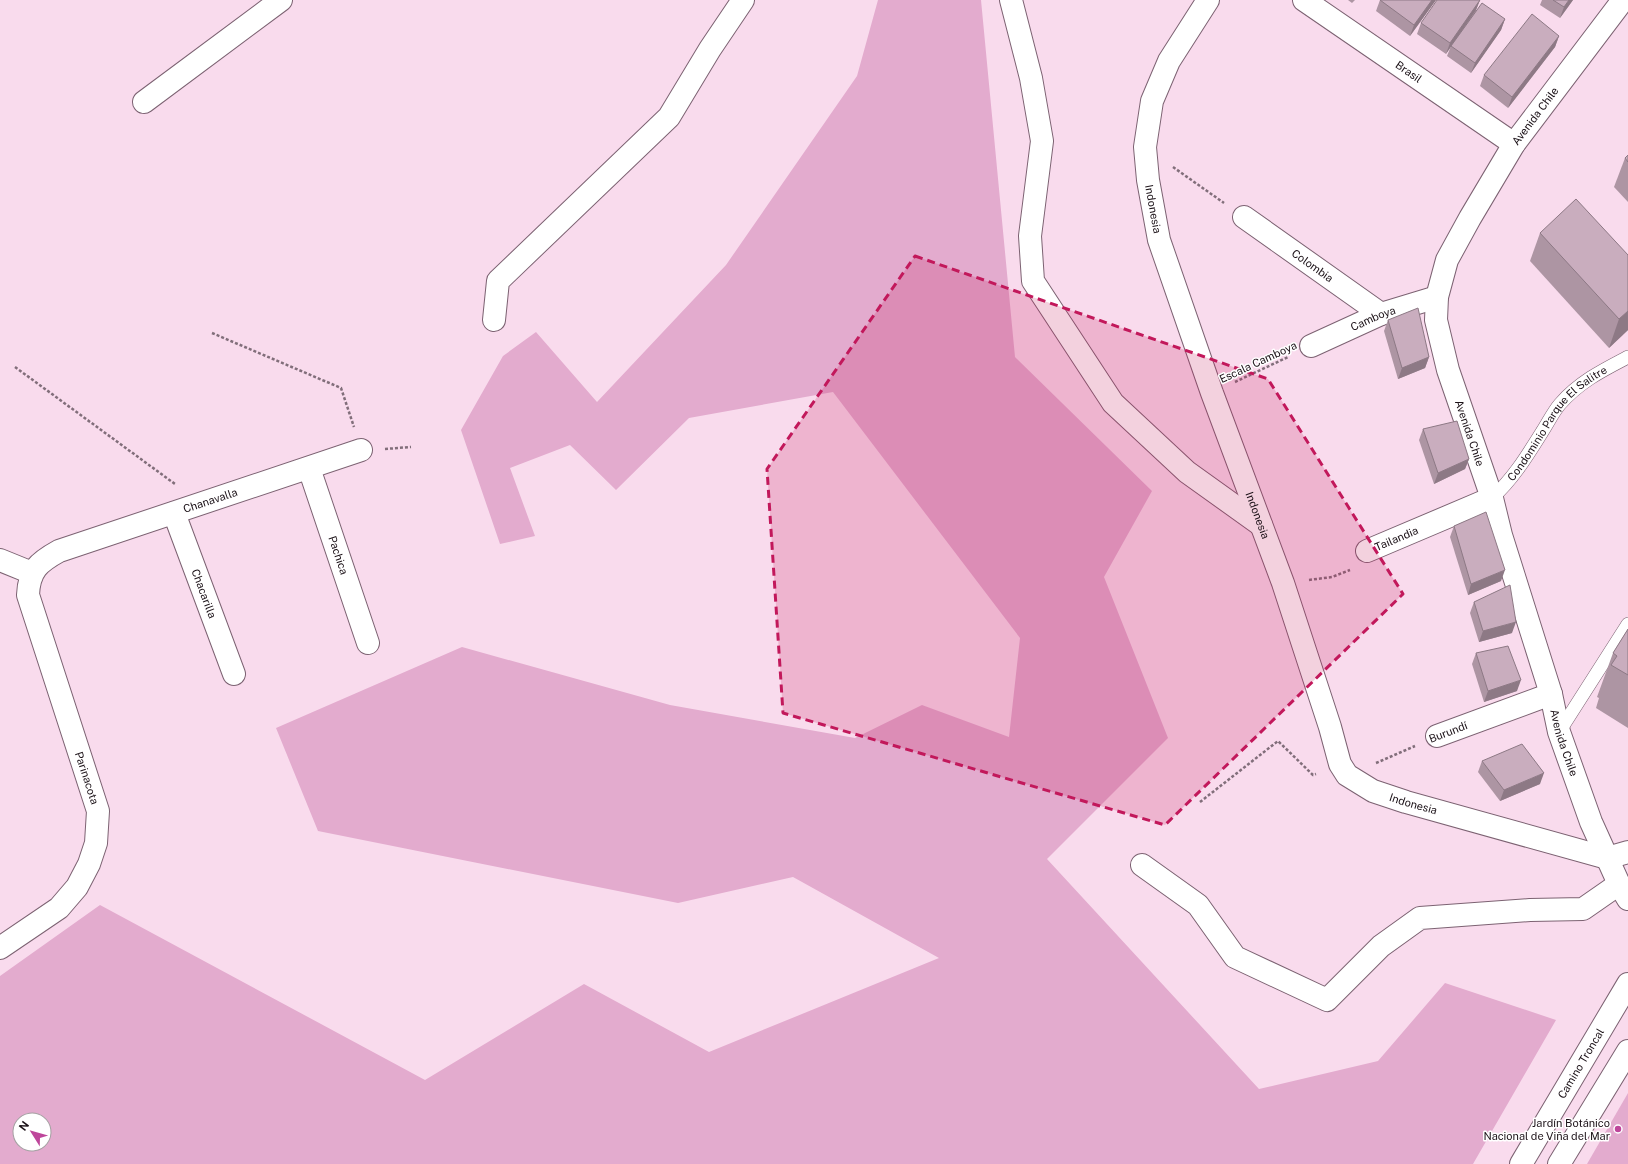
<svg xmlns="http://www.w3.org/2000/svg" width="1628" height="1164" font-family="'Public Sans',sans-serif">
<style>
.green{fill:#e3abce;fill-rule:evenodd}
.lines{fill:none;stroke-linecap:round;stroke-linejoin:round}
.lane-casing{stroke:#7c6272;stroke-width:14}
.street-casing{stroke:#7c6272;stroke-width:24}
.primary-casing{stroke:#7c6272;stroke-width:24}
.path{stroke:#816e7a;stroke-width:2.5;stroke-dasharray:3 2;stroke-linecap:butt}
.lane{stroke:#fff;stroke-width:13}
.street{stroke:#fff;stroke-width:22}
.primary{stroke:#fff;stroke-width:22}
.wall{fill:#ad95a3}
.shaded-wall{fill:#8d7985}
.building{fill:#c9adbe;stroke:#8d7985}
.marked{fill:#c2185b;fill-opacity:0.2;stroke:#c2185b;stroke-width:3;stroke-dasharray:8 5;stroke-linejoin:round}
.poi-dot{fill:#be469b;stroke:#fff;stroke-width:1.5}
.labels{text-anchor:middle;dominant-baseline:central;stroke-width:3;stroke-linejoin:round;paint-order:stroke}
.street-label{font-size:11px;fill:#1b1117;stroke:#fff}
.poi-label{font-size:11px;fill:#1b1117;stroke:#fff;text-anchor:end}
</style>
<rect width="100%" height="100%" fill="#f9dbed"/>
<!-- green -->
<g class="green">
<path d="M 878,0 L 981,0 L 1015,357 L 1152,491 L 1104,577 L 1168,738 L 1047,859 L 1259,1089 L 1378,1061 L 1445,983 L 1556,1020 L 1473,1164 L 0,1164 L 0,976 L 100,905 L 425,1080 L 584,984 L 709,1052 L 939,958 L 793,877 L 678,903 L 318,831 L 276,728 L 462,647 L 670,705 L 855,738 L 922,705 L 1009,737 L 1020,638 L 833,392 L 689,418 L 616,490 L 570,445 L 510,468 L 535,536 L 500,544 L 461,430 L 503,356 L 536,332 L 597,402 L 726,265 L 857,76 ZM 20,1120 L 44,1120 L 44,1144 L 20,1144 Z"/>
<polygon points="1628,1093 1628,1164 1587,1164"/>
</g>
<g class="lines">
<defs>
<g id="lane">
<path id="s1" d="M 1492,498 C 1513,479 1527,456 1542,432 C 1548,423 1553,412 1560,404 C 1579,382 1603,370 1628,357"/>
<polyline points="1559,732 1628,624"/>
</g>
<g id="street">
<polyline points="1011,0 1031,78 1042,141 1030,236 1033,281 1113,403 1187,472 1261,525"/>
<path id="s2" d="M 1208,0 L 1169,61 L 1152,101 L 1145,147 L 1148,180 L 1159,240 L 1212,393 L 1283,583 L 1330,727 L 1340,764 L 1347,775 L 1373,791 L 1406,802 L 1607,858"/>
<path id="s3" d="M 1304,0 L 1514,144"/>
<path id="s4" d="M 1623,0 L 1514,144 L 1470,218 L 1447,260 L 1437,297 L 1436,320 L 1448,370 L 1492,498 L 1501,535 L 1551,694 L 1559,732 L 1591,822 L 1619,884 L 1628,899"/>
<polyline points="144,102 281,0"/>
<path id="s5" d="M 1244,217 L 1381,314"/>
<polyline points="494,320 498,281 669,117 710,49 743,0"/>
<path id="s6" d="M 1311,346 L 1381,314 L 1437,297"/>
<path id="s7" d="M 309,468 L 368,643"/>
<path id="s8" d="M 174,513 L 234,674"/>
<path id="s9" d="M 1367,551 L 1492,498"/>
<polyline points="0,560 32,573"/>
<polyline points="1437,736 1551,694"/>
<polyline points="1607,858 1628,852"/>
<polyline points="1142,865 1198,905 1235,957 1327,1000 1381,946 1420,918 1530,910 1583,909 1619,884"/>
<path id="s10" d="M 0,948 L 59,908 L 77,887 L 89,864 L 96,843 L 98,811 L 28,595 C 29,570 39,562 59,551 L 361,450"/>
</g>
<g id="primary">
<path id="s11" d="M 1521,1164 L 1628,984"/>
<polyline points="1559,1164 1628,1051"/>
</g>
</defs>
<!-- lane casing -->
<use href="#lane" class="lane-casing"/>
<!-- street casing -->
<use href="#street" class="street-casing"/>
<!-- primary casing -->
<use href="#primary" class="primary-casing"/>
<!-- path -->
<g class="path">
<polyline points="1173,167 1224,203"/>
<polyline points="212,333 341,388 354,427"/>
<polyline points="15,367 175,484"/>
<polyline points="1235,382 1288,357"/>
<polyline points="385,449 411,447"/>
<polyline points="1309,580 1332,577 1350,570"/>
<polyline points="1376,763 1415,746"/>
<polyline points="1200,802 1278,741 1313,775 1316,774"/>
</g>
<!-- lane -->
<use href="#lane" class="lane"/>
<!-- street -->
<use href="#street" class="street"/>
<!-- primary -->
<use href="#primary" class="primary"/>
</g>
<!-- wall -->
<g class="wall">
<polygon points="1348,0 1355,0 1352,3"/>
<polygon points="1380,0 1436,0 1410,36 1376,11"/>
<polygon points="1480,0 1476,10 1505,19 1501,30 1471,73 1447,56 1451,46 1446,54 1417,34 1421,23"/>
<polygon points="1542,0 1573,0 1560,18 1540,5"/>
<polygon points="1559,36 1555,47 1508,108 1480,86 1484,75"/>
<polygon points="1628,155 1628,202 1614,187 1625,158"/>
<polygon points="1540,233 1628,255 1628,330 1609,348 1530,261"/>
<polygon points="1388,320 1429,357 1425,368 1398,379 1384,331"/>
<polygon points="1423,429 1469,459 1465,469 1434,484 1419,440"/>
<polygon points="1454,526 1501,581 1468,595 1450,537"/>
<polygon points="1474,602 1512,633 1479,642 1470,613"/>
<polygon points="1628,629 1628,728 1596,708 1599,698 1597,697 1613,653"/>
<polygon points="1476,653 1517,691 1484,702 1472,664"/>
<polygon points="1482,761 1540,784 1500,801 1478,772"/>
</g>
<!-- shaded-wall -->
<g class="shaded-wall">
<polygon points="1432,0 1436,0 1410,36 1414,25"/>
<polygon points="1480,0 1476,10 1446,54 1450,43"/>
<polygon points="1569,0 1573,0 1560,18 1564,7"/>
<polygon points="1505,19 1501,30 1471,73 1475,63"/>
<polygon points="1559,36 1555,47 1508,108 1512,97"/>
<polygon points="1628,311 1628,330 1609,348 1619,319"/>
<polygon points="1429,357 1425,368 1398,379 1402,368"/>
<polygon points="1469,459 1465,469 1434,484 1438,473"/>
<polygon points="1505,570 1501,581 1468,595 1471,584"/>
<polygon points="1516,622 1512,633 1479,642 1483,631"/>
<polygon points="1521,680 1517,691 1484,702 1488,691"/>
<polygon points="1544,773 1540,784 1500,801 1504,790"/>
</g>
<!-- building -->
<g class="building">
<polygon points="1380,0 1432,0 1414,25"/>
<polygon points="1437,0 1480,0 1450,43 1421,23"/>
<polygon points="1553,0 1569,0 1564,7"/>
<polygon points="1482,3 1505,19 1475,63 1451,46"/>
<polygon points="1532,14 1559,36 1512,97 1484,75"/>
<polygon points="1628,155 1628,162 1625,158"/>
<polygon points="1576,199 1628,255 1628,311 1619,319 1540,233"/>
<polygon points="1418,308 1429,357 1402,368 1388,320"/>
<polygon points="1457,421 1469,459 1438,473 1423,429"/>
<polygon points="1486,512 1505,570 1471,584 1454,526"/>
<polygon points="1510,585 1516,622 1483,631 1474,602"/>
<polygon points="1628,629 1628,675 1611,665 1617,656 1613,653"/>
<polygon points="1508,646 1521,680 1488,691 1476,653"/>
<polygon points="1522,744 1544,773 1504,790 1482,761"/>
</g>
<!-- marked area -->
<path class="marked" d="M 915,256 L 1268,379 L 1403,594 L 1165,825 L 783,713 L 767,469 Z"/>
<!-- markers -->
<circle class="poi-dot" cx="1618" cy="1129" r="4"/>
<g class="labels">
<!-- street labels -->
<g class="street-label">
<text stroke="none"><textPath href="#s3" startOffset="127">Brasil</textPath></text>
<text transform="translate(1535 116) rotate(-53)">Avenida Chile</text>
<text stroke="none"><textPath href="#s2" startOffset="225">Indonesia</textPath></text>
<text stroke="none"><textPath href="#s5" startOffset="84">Colombia</textPath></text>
<text stroke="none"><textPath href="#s6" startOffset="68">Camboya</textPath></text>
<text transform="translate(1258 362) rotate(-25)">Escala Camboya</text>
<text stroke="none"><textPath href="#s1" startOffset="100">Condominio Parque El Salitre</textPath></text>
<text stroke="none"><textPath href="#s4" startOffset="494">Avenida Chile</textPath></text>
<text stroke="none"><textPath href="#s10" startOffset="623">Chanavalla</textPath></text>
<text stroke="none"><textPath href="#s2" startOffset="549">Indonesia</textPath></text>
<text stroke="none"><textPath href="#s9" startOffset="32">Tailandia</textPath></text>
<text stroke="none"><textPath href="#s7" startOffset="92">Pachica</textPath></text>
<text stroke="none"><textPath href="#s8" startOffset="86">Chacarilla</textPath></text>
<text transform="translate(1448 732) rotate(-21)">Burundí</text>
<text stroke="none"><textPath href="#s4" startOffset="818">Avenida Chile</textPath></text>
<text transform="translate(87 778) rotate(72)">Parinacota</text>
<text stroke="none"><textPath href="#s2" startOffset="897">Indonesia</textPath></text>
<text stroke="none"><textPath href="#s11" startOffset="117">Camino Troncal</textPath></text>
</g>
<!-- poi labels -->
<g class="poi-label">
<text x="1610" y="1123">Jardín Botánico<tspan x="1610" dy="13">Nacional de Viña del Mar</tspan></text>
</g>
</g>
<!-- north arrow -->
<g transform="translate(32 1132) rotate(307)"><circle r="19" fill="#ffffff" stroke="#a4a0a2"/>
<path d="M0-3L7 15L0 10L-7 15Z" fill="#be469b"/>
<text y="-6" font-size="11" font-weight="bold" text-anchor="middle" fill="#1b1117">N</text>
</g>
</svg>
